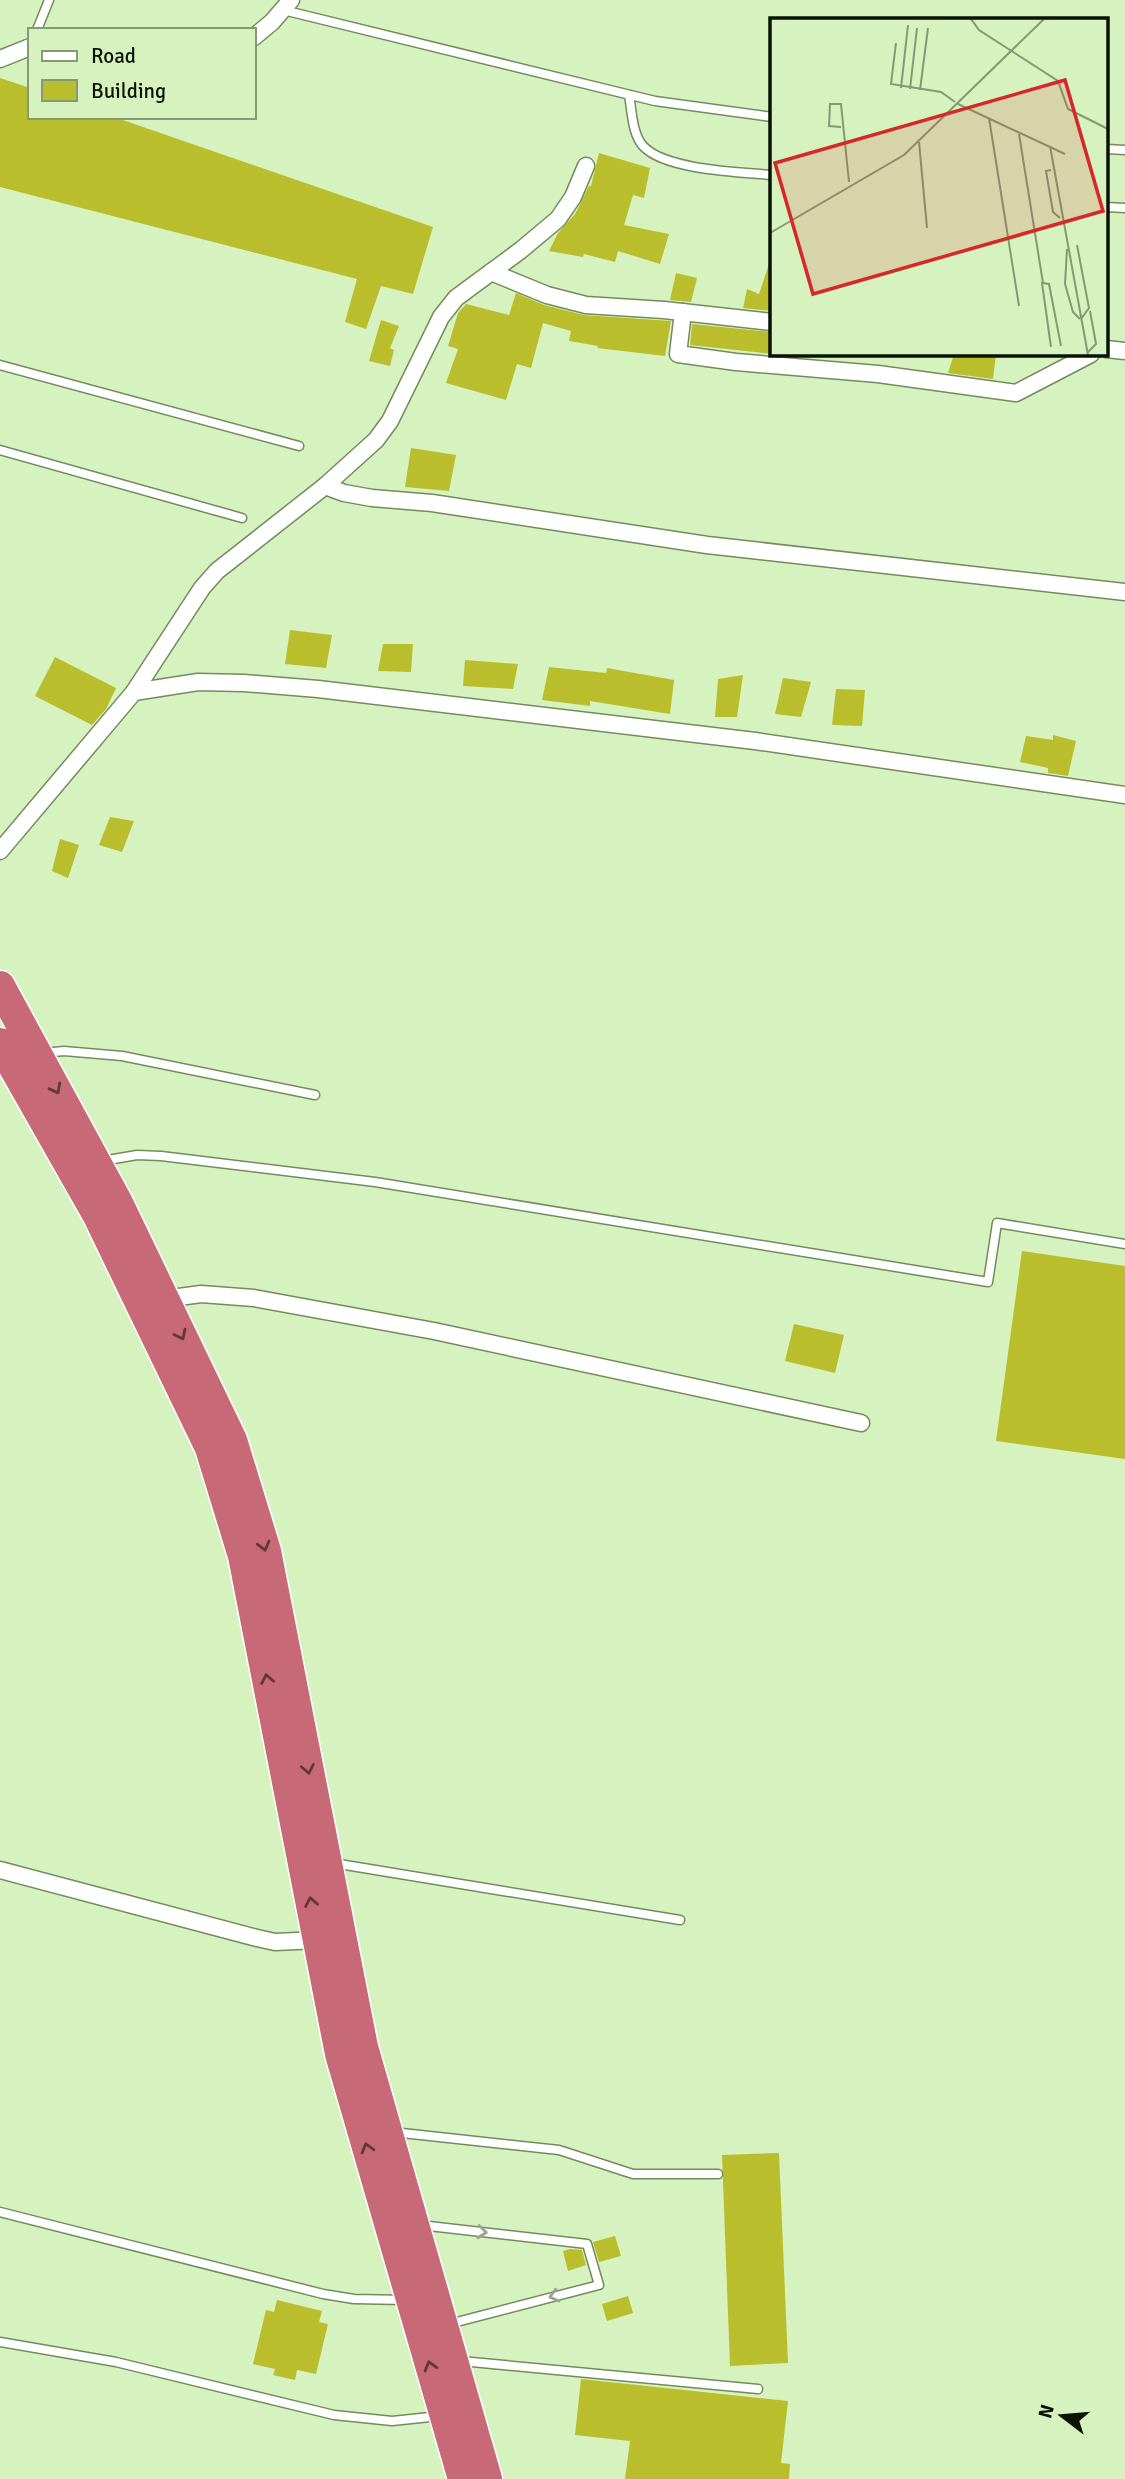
<svg xmlns="http://www.w3.org/2000/svg" width="1125" height="2479" font-family="Signika,sans-serif">
<style>
.building{fill:#babe2c}
.lines{fill:none;stroke-linecap:round;stroke-linejoin:round}
.lane-casing{stroke:#728c5c;stroke-width:11}
.street-casing{stroke:#728c5c;stroke-width:19}
.highway-casing{stroke:#fff;stroke-width:33}
.lane{stroke:#fff;stroke-width:8}
.street{stroke:#fff;stroke-width:16}
.highway{stroke:#c86978;stroke-width:30}
.oneway{stroke:#5f3a38}
.oneway2{stroke:#9da19a}
.inset-road{fill:none;stroke:#849974;stroke-width:2}
.view{fill:#d62828;fill-opacity:0.15;stroke:#d62828;stroke-width:3.5}
.inset-edge{fill:none;stroke:#0a1303;stroke-width:3.5}
</style>
<rect width="100%" height="100%" fill="#d6f2bf"/>
<!-- building -->
<g class="building">
<polygon points="0,78 30,88 30,117 114,117 433,227 413,294 381,286 366,329 345,322 357,279 0,187"/>
<polygon points="599,153 650,168 644,198 633,195 624,225 669,234 660,264 618,251 615,262 584,254 583,257 549,251 558,233 575,214 589,186 591,186"/>
<polygon points="769,264 772,264 772,311 743,308 747,289 759,294"/>
<polygon points="676,273 697,278 691,302 670,300"/>
<polygon points="516,293 544,305 584,315 671,321 665,356 597,348 598,346 569,341 571,331 543,323 531,368 517,364 506,400 446,383 458,349 448,346 458,313 466,304 509,315"/>
<polygon points="381,320 399,326 390,348 394,350 390,366 369,361"/>
<polygon points="692,324 772,332 772,354 690,345"/>
<polygon points="954,354 996,354 993,379 948,373"/>
<polygon points="411,448 456,455 449,491 405,487"/>
<polygon points="290,630 332,635 326,668 285,664"/>
<polygon points="383,644 413,644 411,672 378,671"/>
<polygon points="55,657 116,688 106,709 92,725 35,696"/>
<polygon points="465,660 518,664 513,689 463,686"/>
<polygon points="549,667 606,673 607,668 674,680 670,714 590,701 590,706 542,700"/>
<polygon points="743,675 737,717 715,717 718,679"/>
<polygon points="783,678 811,682 801,717 775,714"/>
<polygon points="836,689 865,690 862,726 832,725"/>
<polygon points="1053,735 1076,741 1068,776 1048,773 1048,768 1020,762 1026,736 1053,740"/>
<polygon points="110,817 134,821 122,852 99,845"/>
<polygon points="60,839 79,845 68,878 52,871"/>
<polygon points="1022,1251 1125,1266 1125,1459 996,1441"/>
<polygon points="794,1324 844,1335 835,1373 785,1361"/>
<polygon points="779,2153 788,2363 730,2366 722,2155"/>
<polygon points="615,2236 621,2256 599,2262 593,2242"/>
<polygon points="570,2249 582,2250 586,2265 568,2271 563,2251"/>
<polygon points="628,2296 633,2313 607,2321 602,2304"/>
<polygon points="277,2300 322,2311 319,2322 328,2324 316,2374 297,2370 295,2380 273,2375 275,2369 253,2364 266,2310 274,2312"/>
<polygon points="581,2379 788,2401 781,2463 790,2464 789,2479 625,2479 630,2441 575,2435"/>
</g>
<g class="lines">
<defs>
<g id="lane">
<polyline points="283,10 655,101 772,117"/>
<polyline points="37,30 49,0"/>
<path d="M 629,95 C 632,111 632,135 644,147 C 667,170 739,172 772,175"/>
<polyline points="1106,149 1125,150"/>
<polyline points="1106,207 1125,208"/>
<polyline points="0,365 299,446"/>
<polyline points="0,450 242,518"/>
<polyline points="43,1053 64,1051 122,1056 315,1095"/>
<polyline points="102,1161 137,1155 161,1156 375,1182 988,1282 997,1223 1125,1244"/>
<polyline points="333,1863 680,1920"/>
<polyline points="393,2132 559,2150 633,2174 718,2174"/>
<polyline points="0,2212 323,2294 354,2299 406,2300"/>
<polyline points="420,2225 587,2244 599,2285 449,2324"/>
<polyline points="0,2342 116,2362 334,2415 392,2421 440,2416"/>
<polyline points="461,2361 758,2389"/>
</g>
<g id="street">
<polyline points="254,37 272,22 291,0"/>
<polyline points="0,59 30,47"/>
<polyline points="491,272 547,295 586,305 664,310 772,322"/>
<polyline points="683,312 678,354 736,362 878,374 1016,393 1091,354"/>
<polyline points="1106,349 1125,351"/>
<polyline points="325,486 344,493 372,498 432,503 707,545 1125,592"/>
<polyline points="134,692 198,682 244,683 318,689 755,741 1125,795"/>
<polyline points="0,851 134,692 202,588 217,571 325,486 376,440 390,421 441,317 456,298 521,250 558,219 573,197 586,166"/>
<polyline points="164,1299 201,1294 254,1298 434,1331 861,1423"/>
<polyline points="0,1870 257,1938 275,1942 318,1940"/>
</g>
<g id="highway">
<polyline points="0,986 118,1203 232,1440 266,1551 363,2047 487,2479"/>
<polyline points="0,1043 97,1214 210,1448 243,1556 340,2054 463,2479"/>
</g>
</defs>
<!-- lane casing -->
<use href="#lane" class="lane-casing"/>
<!-- street casing -->
<use href="#street" class="street-casing"/>
<!-- highway casing -->
<use href="#highway" class="highway-casing"/>
<!-- lane -->
<use href="#lane" class="lane"/>
<!-- street -->
<use href="#street" class="street"/>
<!-- highway -->
<use href="#highway" class="highway"/>
</g>
<!-- one-way arrows -->
<defs><path id="oneway-chevron" d="M-2-3.5L2.5 0L-2 3.5" fill="none" stroke-width="1.6" stroke-linecap="round" stroke-linejoin="round" transform="scale(1.75)"/></defs>
<g class="oneway">
<use href="#oneway-chevron" transform="translate(56 1089) rotate(62)"/>
<use href="#oneway-chevron" transform="translate(181 1335) rotate(64)"/>
<use href="#oneway-chevron" transform="translate(264 1546) rotate(75)"/>
<use href="#oneway-chevron" transform="translate(267 1679) rotate(-101)"/>
<use href="#oneway-chevron" transform="translate(308 1769) rotate(79)"/>
<use href="#oneway-chevron" transform="translate(311 1902) rotate(-101)"/>
<use href="#oneway-chevron" transform="translate(367 2148) rotate(-106)"/>
<use href="#oneway-chevron" transform="translate(430 2366) rotate(-106)"/>
</g>
<g class="oneway2">
<use href="#oneway-chevron" transform="translate(482 2232) rotate(6)"/>
<use href="#oneway-chevron" transform="translate(554 2296) rotate(165)"/>
</g>
<!-- overview -->
<g transform="translate(770 18)">
<rect width="338" height="338" fill="#d6f2bf"/>
<path class="inset-road" d="M 201,1 L 209,12 L 288,63 L 298,91 L 338,111M 126,25 L 121,66 L 171,74 L 185,84M 131,70 L 138,7M 140,71 L 147,10M 150,72 L 158,10M 188,86 L 295,136M 219,100 L 249,288M 71,109 L 59,108 L 60,86 L 71,86 L 79,164M 249,116 L 273,265M 149,124 L 157,210M 280,128 L 318,337M 281,152 L 276,153 L 283,194 L 290,200M 0,215 L 134,137 L 274,1M 307,227 L 319,290 L 311,301M 297,231 L 295,266 L 303,294 L 310,301M 281,329 L 272,265 L 279,266 L 291,328M 318,334 L 326,326 L 320,293"/>
<path class="view" d="M 295,62 L 333,193 L 43,276 L 5,145 Z"/>
<rect width="338" height="338" class="inset-edge"/>
</g>
<!-- legend -->
<rect x="28" y="28" width="228" height="91" fill="#d6f2bf" stroke="#849974" stroke-width="2"/>
<rect x="42" y="51" width="35" height="10" fill="#ffffff" stroke="#849974" stroke-width="2"/>
<text x="91" y="63" font-size="21" fill="#0a1303">Road</text>
<rect x="42" y="80" width="35" height="21" fill="#babe2c" stroke="#849974" stroke-width="2"/>
<text x="91" y="98" font-size="21" fill="#0a1303">Building</text>
<!-- north arrow -->
<g transform="translate(1062 2416) rotate(286)" stroke="#d6f2bf" stroke-width="5" paint-order="stroke">
<path d="M0-5L12 26L0 18L-12 26Z" fill="#0a1303"/>
<text y="-10" font-size="19" font-weight="bold" text-anchor="middle" fill="#0a1303">N</text>
</g>
</svg>
